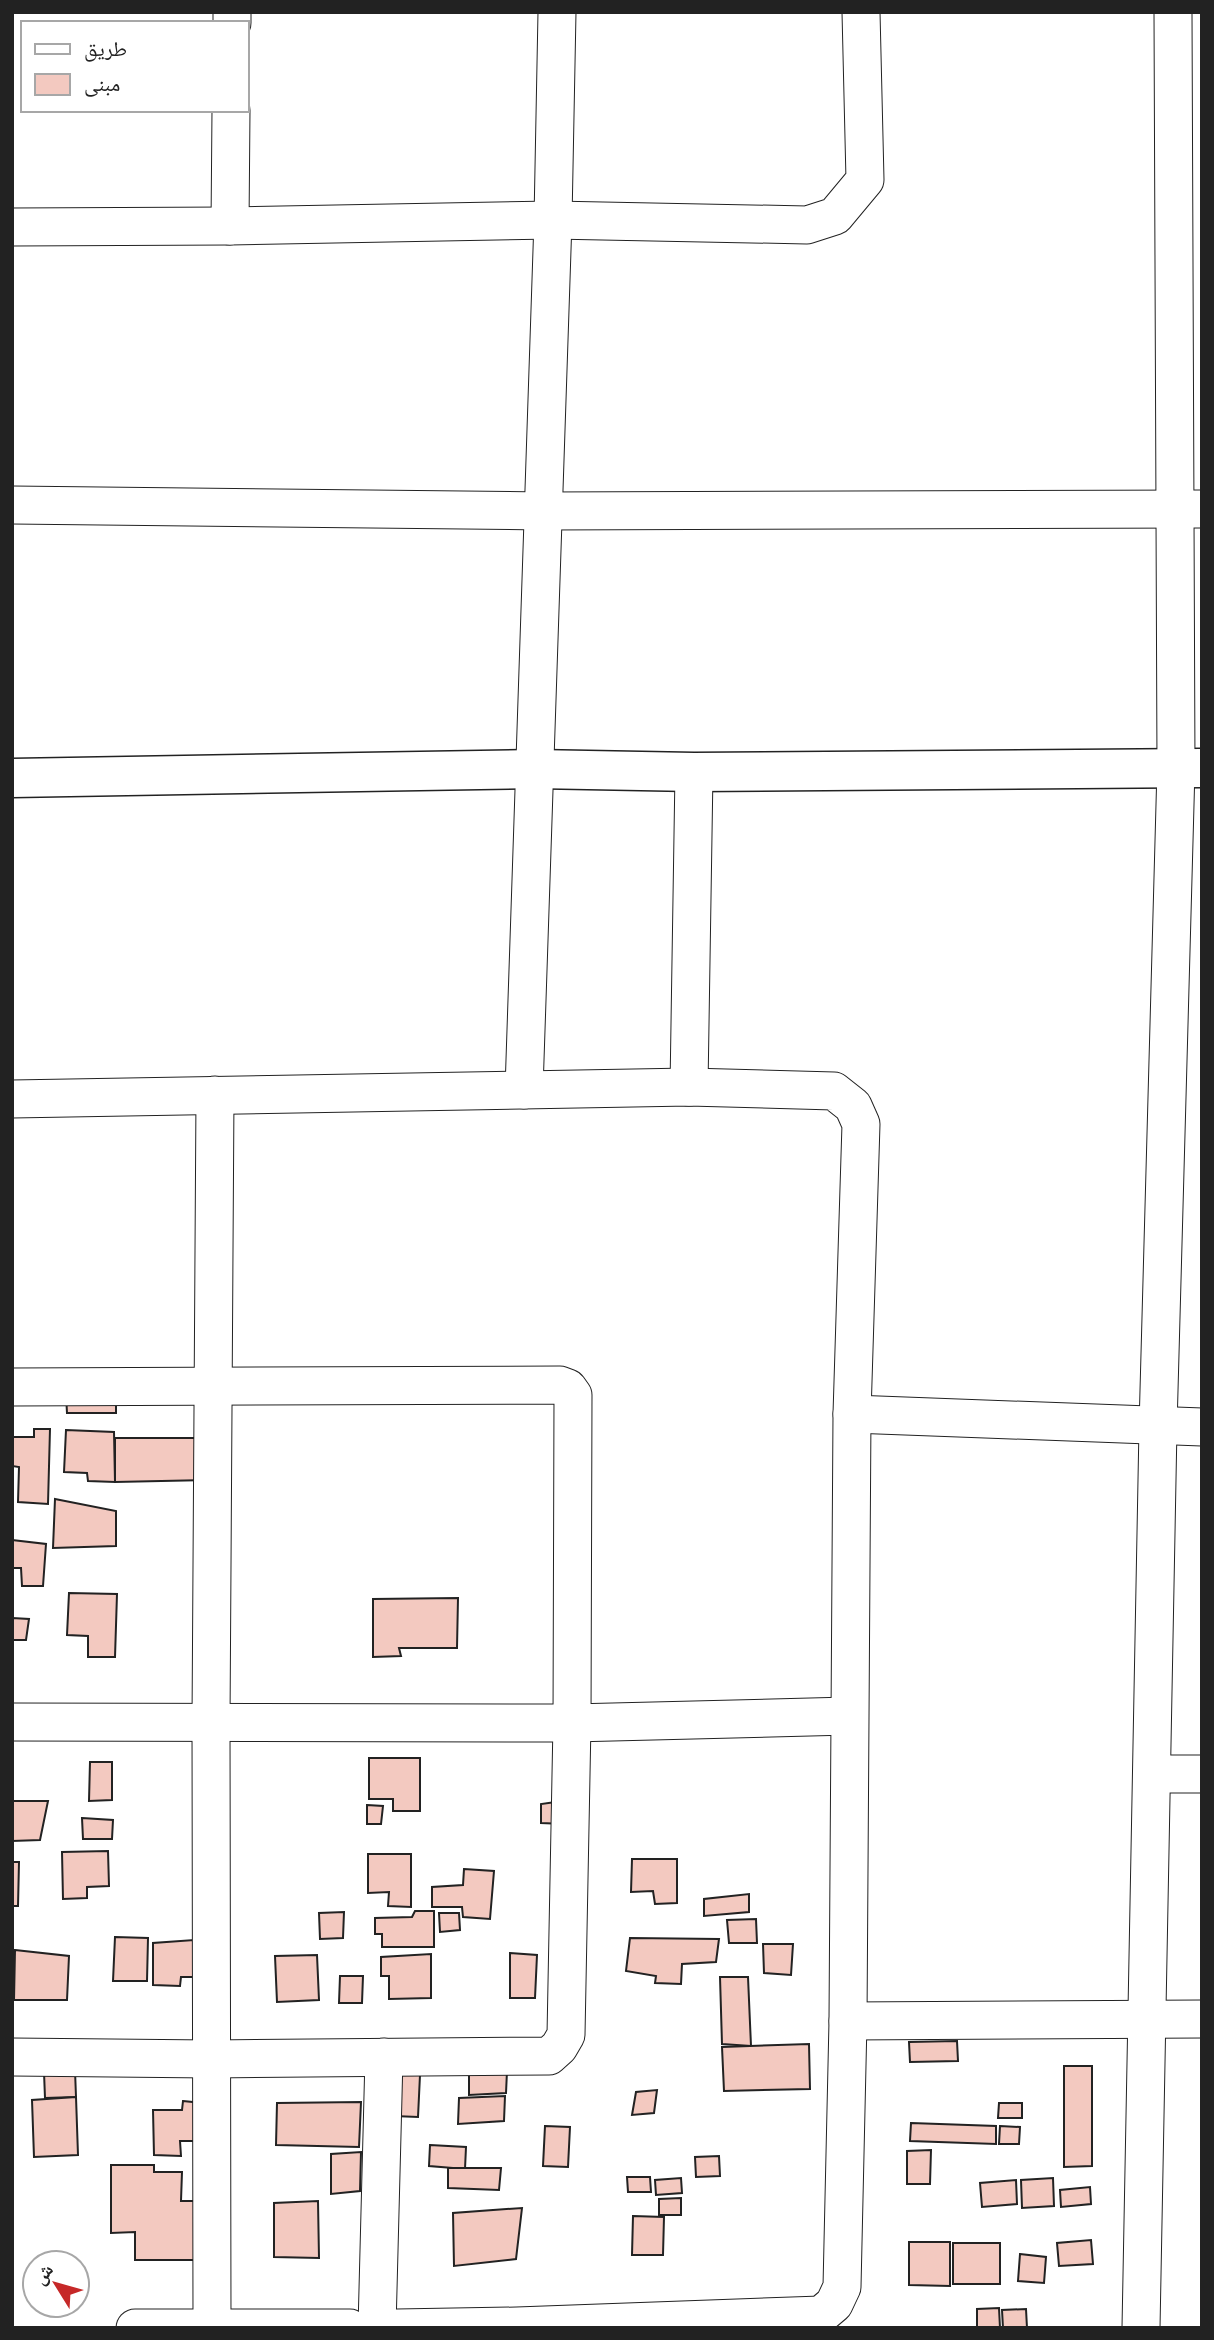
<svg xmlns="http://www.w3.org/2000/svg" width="1214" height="2340" font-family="'Roboto Serif','Noto Naskh Arabic',serif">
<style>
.building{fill:#f3c9c0;stroke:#222;stroke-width:2}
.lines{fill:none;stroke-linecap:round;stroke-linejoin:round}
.minor-casing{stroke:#222;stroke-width:39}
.tertiary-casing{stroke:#222;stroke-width:41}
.minor{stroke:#fff;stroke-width:37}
.tertiary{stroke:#fff;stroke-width:38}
</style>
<rect width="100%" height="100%" fill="#fff"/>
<!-- building -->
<g class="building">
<polygon points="116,1393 116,1413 67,1413 66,1394"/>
<polygon points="34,1429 50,1429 48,1504 18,1502 19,1467 12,1466 12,1437 34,1437"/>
<polygon points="66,1430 114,1432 115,1482 88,1481 87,1473 64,1472"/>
<polygon points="115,1438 207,1438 208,1480 115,1482"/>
<polygon points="55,1499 116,1511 116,1546 53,1548"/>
<polygon points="12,1540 46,1544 43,1586 22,1586 21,1568 12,1568"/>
<polygon points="69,1593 117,1594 115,1657 88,1657 88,1636 67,1635"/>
<polygon points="458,1598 457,1648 399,1648 401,1656 373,1657 373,1599"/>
<polygon points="12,1618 29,1619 26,1640 12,1640"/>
<polygon points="369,1758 420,1758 420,1811 393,1811 393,1799 369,1799"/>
<polygon points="90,1762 112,1762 112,1800 89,1801"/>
<polygon points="12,1801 48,1801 40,1840 12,1841"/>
<polygon points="563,1801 564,1824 541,1823 541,1804"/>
<polygon points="367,1805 383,1806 381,1824 367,1824"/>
<polygon points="82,1818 113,1820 112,1839 83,1839"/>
<polygon points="108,1851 109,1886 87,1887 87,1898 63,1899 62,1852"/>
<polygon points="368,1854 411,1854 411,1907 388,1906 389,1892 368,1893"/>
<polygon points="632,1859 677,1859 677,1903 655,1904 653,1891 631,1892"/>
<polygon points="12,1862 19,1862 18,1906 12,1906"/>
<polygon points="464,1869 494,1871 490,1919 463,1917 462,1907 432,1907 432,1887 463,1885"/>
<polygon points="749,1894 749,1912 704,1916 704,1899"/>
<polygon points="415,1911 434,1911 434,1947 382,1947 382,1934 375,1934 375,1918 412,1917"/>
<polygon points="344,1912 343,1938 320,1939 319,1913"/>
<polygon points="439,1913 459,1913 460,1930 440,1932"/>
<polygon points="756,1919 757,1943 729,1943 727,1920"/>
<polygon points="115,1937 148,1938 147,1981 113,1981"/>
<polygon points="630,1938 719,1939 716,1962 682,1964 681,1984 655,1983 656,1976 626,1971"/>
<polygon points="194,1940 196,1977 181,1977 180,1986 153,1985 153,1943"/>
<polygon points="763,1944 793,1944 791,1975 764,1973"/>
<polygon points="15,1950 69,1956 67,2000 14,2000"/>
<polygon points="510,1953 537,1955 535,1998 510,1998"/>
<polygon points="431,1954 431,1998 389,1999 389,1976 381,1976 381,1957"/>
<polygon points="317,1955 319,2000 277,2002 275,1956"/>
<polygon points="340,1976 363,1976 362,2003 339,2003"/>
<polygon points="720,1977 748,1977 751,2046 722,2044"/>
<polygon points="957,2041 958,2061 910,2062 909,2042"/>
<polygon points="809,2044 810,2089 724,2091 722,2047"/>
<polygon points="1064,2066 1092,2066 1092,2166 1064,2167"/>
<polygon points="75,2070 76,2097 45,2098 44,2072"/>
<polygon points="507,2071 506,2093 469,2095 469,2073"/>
<polygon points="388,2073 420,2075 418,2117 369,2115"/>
<polygon points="657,2090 654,2113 632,2115 636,2092"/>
<polygon points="505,2096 504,2121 458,2124 459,2098"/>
<polygon points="76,2097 78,2155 34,2157 32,2100"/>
<polygon points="183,2101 202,2103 201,2141 180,2141 181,2156 154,2155 153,2110 182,2110"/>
<polygon points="361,2102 359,2147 276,2145 277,2103"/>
<polygon points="999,2103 1022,2103 1022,2118 998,2118"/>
<polygon points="911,2123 996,2126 996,2144 910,2141"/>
<polygon points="545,2126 570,2127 568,2167 543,2166"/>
<polygon points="1000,2126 1020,2127 1019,2144 999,2144"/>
<polygon points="430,2145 466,2147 465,2169 429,2166"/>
<polygon points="931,2150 930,2184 907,2184 907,2151"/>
<polygon points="361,2152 360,2191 331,2194 331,2154"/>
<polygon points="719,2156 720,2176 696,2177 695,2157"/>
<polygon points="111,2165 154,2165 154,2172 182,2172 181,2201 203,2201 202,2260 135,2260 135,2232 111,2233"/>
<polygon points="448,2168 501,2168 499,2190 448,2188"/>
<polygon points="627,2177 650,2177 651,2192 628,2192"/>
<polygon points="681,2178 682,2193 656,2195 655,2180"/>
<polygon points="1053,2178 1054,2206 1022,2208 1021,2180"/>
<polygon points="1016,2180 1017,2204 982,2207 980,2183"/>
<polygon points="1090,2187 1091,2204 1061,2207 1060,2190"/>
<polygon points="681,2198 681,2215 659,2215 659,2199"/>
<polygon points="318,2201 319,2258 274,2257 274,2203"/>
<polygon points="522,2208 516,2259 454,2266 453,2213"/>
<polygon points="633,2216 664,2217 663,2255 632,2255"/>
<polygon points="1091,2240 1093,2264 1059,2266 1057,2243"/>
<polygon points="909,2242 950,2242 950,2286 909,2285"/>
<rect x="953" y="2243" width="47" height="41"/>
<polygon points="1020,2254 1046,2257 1044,2283 1018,2281"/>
<polygon points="999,2308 1000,2328 977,2328 977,2309"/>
<polygon points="1026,2309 1027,2328 1003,2328 1002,2310"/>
</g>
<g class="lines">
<defs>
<g id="minor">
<polyline points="232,23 232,12"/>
<polyline points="230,226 231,110"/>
<polyline points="12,227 230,226 553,220 807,225 835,216 865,180 861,12"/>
<polyline points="12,505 544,511 1202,509"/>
<polyline points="689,1087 694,772"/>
<polyline points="524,1090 553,220 557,12"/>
<polyline points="12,1099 689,1087 834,1091 853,1106 861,1124 852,1414 848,2021 842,2287 834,2304 821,2315 517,2326 397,2328"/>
<polyline points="12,1387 560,1385 568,1388 573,1395 572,1723 566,2035 559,2047 549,2056 211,2059 12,2057"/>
<polyline points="852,1414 1202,1427"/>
<polyline points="12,1722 572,1723 849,1716"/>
<polyline points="1152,1774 1202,1774"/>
<polyline points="848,2021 1202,2019"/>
<polyline points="212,2326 211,1722 215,1095"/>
<polyline points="135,2328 350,2328"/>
<polyline points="377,2328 384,2057"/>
<polyline points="1141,2328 1158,1427 1176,768 1173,12"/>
</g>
<polyline id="tertiary" points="12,778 535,769 694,772 1202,768"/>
</defs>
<!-- minor casing -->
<use href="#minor" class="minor-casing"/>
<!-- tertiary casing -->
<use href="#tertiary" class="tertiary-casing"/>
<!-- minor -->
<use href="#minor" class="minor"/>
<!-- tertiary -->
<use href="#tertiary" class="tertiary"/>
</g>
<!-- border -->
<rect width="1214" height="2340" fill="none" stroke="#222222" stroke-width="28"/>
<!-- legend -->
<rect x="21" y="21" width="228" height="91" fill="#ffffff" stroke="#a7a7a7" stroke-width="2"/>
<rect x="35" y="44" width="35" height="10" fill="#ffffff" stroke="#a7a7a7" stroke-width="2"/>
<text x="84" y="56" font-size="21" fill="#222222">طريق</text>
<rect x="35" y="74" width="35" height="21" fill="#f3c9c0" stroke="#a7a7a7" stroke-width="2"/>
<text x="84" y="91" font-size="21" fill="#222222">مبنى</text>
<!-- north arrow -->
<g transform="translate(56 2284) rotate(307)"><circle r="33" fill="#ffffff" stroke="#a7a7a7" stroke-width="2"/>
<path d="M0-5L12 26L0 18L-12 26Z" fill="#c62828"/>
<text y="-10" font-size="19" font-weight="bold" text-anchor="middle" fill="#222222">ش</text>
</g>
</svg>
